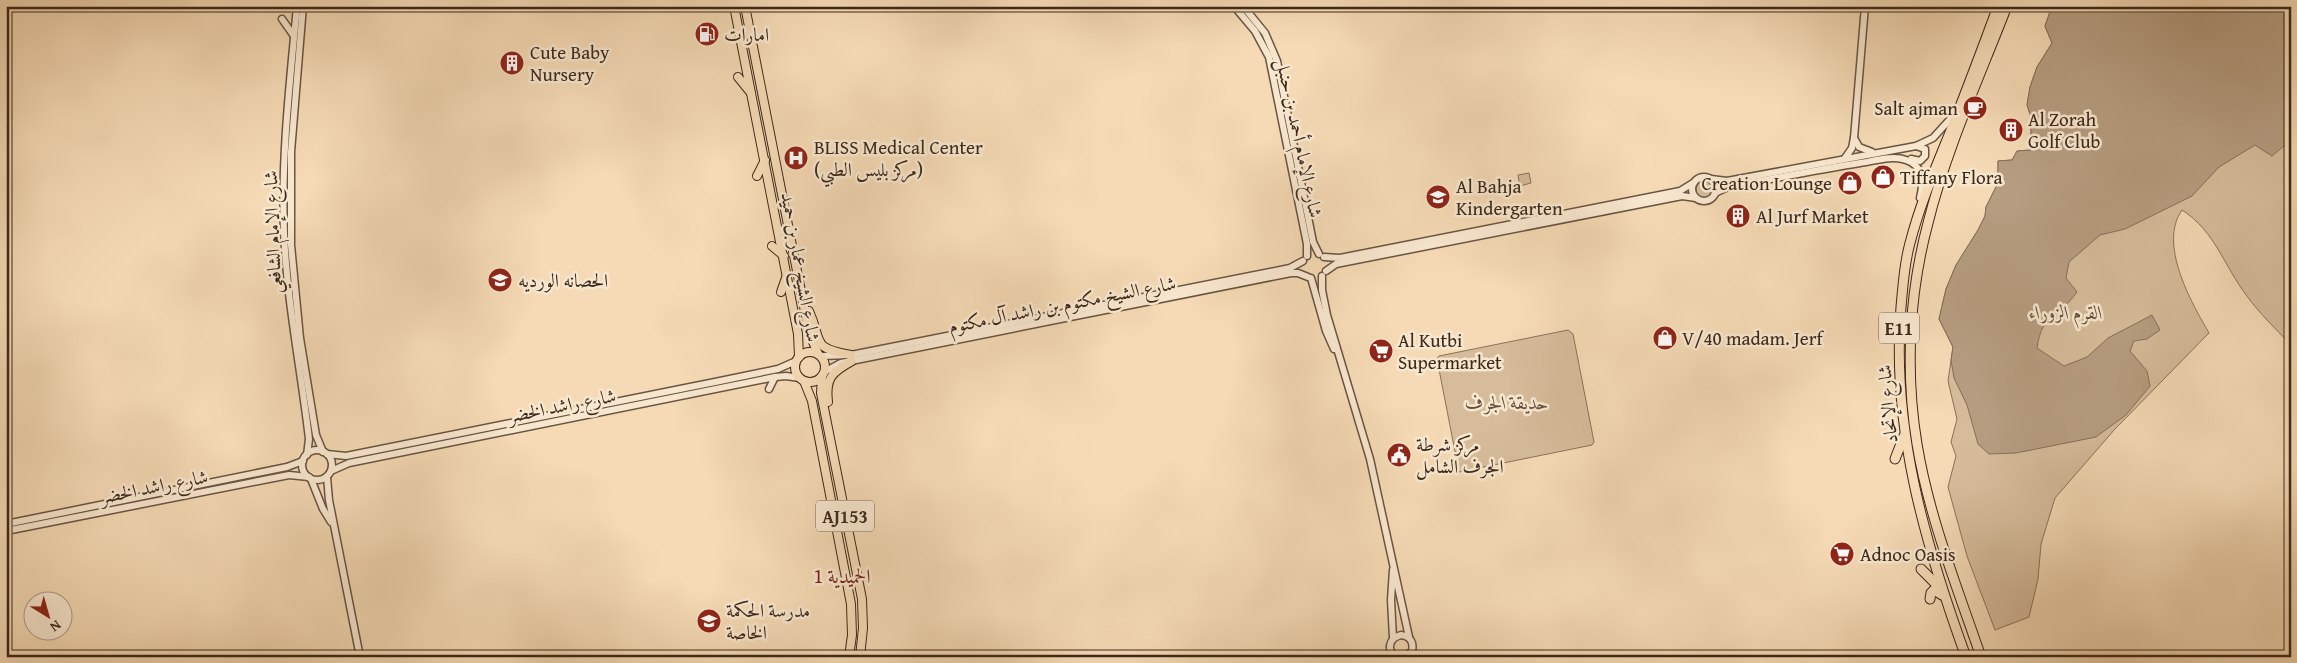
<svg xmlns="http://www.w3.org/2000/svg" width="2297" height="663" font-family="'Gentium Book Plus',Amiri,serif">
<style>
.green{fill:#d6bc9b;stroke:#89725b}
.water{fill:#b69d81;stroke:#856e58}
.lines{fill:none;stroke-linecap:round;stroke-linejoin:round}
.minor-casing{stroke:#6a5442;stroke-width:9}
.major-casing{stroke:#3c281b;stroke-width:10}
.highway-casing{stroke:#3c281b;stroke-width:11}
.minor{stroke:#f8e7cf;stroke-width:6}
.major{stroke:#f5dab5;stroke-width:8}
.highway{stroke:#f5dab5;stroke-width:9}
.labels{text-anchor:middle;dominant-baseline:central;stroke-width:5;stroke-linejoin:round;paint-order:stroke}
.shield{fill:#f8e7cf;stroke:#746151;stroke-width:1}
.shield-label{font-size:18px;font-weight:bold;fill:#3c281b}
.poi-label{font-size:19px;fill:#3c281b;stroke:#f8e7cf;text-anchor:start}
.street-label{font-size:19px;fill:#3c281b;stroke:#f8e7cf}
.park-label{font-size:19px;font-style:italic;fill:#624d3b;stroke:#f8e7cf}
.neighbourhood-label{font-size:20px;fill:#7a1f14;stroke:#f8e7cf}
</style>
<rect width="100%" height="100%" fill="#f5dab5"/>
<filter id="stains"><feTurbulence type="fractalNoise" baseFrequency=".004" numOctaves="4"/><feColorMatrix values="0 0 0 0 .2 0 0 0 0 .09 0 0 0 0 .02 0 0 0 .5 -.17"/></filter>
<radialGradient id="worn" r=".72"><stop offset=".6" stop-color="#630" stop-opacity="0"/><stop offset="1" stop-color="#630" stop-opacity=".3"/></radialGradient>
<!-- green -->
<g class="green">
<path d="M 2052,6 L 2291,6 L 2291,345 C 2276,329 2259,313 2247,296 C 2224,266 2215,231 2182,210 C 2158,244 2191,302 2209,333 L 2115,429 L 2055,498 L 2041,544 L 2038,579 L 2029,617 L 1995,630 L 1967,556 L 1948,487 L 1956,456 L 1951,442 L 1957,419 L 1948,381 L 1953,347 L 1939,319 L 1946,289 L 1956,265 L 1978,230 L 1985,216 L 1986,207 L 1998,183 L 1998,161 L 2012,160 L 2017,151 L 2031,150 L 2031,117 L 2027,105 L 2030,87 L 2037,67 L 2052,43 L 2045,26 Z"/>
<polygon points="1529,173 1531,183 1520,186 1518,175"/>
<circle cx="1705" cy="190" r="9"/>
<polygon points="1568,330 1573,334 1594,442 1592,445 1459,472 1437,359 1439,356"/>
</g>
<!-- water -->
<path class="water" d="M 2052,6 L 2291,6 L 2291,135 L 2285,145 L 2272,156 L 2255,145 L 2219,167 L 2192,196 L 2125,229 L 2100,235 L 2069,262 L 2066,278 L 2077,292 C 2059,318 2042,312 2037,348 L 2064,366 L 2087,357 L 2108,338 L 2152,315 L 2160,330 L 2147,339 L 2134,341 L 2130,351 L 2147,371 L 2150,386 L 2126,415 L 2096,437 L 2016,453 L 1989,454 L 1978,444 L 1967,405 L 1954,378 L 1951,360 L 1953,347 L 1939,319 L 1946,289 L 1956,265 L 1978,230 L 1985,216 L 1986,207 L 1998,183 L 1998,161 L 2012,160 L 2017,151 L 2031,150 L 2031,117 L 2027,105 L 2030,87 L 2037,67 L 2052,43 L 2045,26 Z"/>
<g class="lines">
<defs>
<g id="minor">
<path d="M 297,6 C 290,82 281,157 284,233 C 287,302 301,370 309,439 L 307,455"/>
<polyline points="303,6 291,152 291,245 300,338 316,435 323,452"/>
<polyline points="1234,6 1255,31 1269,57 1307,244 1307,256"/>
<polyline points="1243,6 1265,33 1277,61 1313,242 1319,254"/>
<polyline points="282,19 294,36"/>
<polyline points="1854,138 1859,147 1872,152"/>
<polyline points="1845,158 1852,148 1854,138 1865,6"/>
<polyline points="1911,159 1920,161 1925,156 1925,149 1916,146"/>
<circle cx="1704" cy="189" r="12"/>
<polyline points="1711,179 1727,181 1916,146 1933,138 1954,115"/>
<path d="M 1715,193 L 1728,187 C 1772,179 1816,170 1860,163 C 1874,161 1893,155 1906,160 C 1924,166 1924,182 1920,198"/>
<polyline points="1324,257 1340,258 1680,191 1693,183"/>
<polyline points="1326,271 1336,264 1682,196 1696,198"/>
<polyline points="1322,276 1322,290 1327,315 1370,459 1409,637"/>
<polyline points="1311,278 1326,331 1334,349"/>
<polyline points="821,356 851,355 1290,268 1303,261"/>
<polyline points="824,372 841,363 1291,273 1298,273 1308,277"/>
<polyline points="769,389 775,377"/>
<circle cx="317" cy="465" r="15"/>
<polyline points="327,454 346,456 720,381 778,369 796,361"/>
<polyline points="331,471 349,463 775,377 786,376 800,378"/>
<polyline points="327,477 329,500 360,657"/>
<polyline points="311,479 323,509 331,522"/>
<polyline points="6,524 287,467 303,461"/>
<polyline points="6,531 289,475 309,477"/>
<polyline points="1393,570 1391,600 1393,638"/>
<path d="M 1396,657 C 1386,650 1389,638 1401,635 C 1410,636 1414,642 1412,651 L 1406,657"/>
</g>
<g id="major">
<polyline points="734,6 798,334 799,357"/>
<polyline points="745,6 809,332 818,354"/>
<polyline points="738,77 751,93"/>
<polyline points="757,176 765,160"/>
<polyline points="772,246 784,256"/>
<polyline points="781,292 787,275"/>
<path d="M 809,311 C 823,342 810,348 851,355"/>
<circle cx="810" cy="367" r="15"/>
<polyline points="822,376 821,393 862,599 863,628 860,657"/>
<polyline points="804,381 812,401 851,604 852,635 849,657"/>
<path d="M 828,402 C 825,378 832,372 852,361"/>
</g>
<g id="highway">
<polyline points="1895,459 1904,436"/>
<polyline points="1921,569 1940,588"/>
<polyline points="1930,599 1931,593 1934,590 1942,595"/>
<path d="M 1966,657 C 1925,544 1891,428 1901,307 C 1903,286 1904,264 1910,243 C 1920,204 1936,167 1951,130 C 1967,89 1983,47 1998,6"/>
<path d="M 1981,657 C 1957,587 1929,517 1917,444 C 1905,371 1909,294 1928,223 C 1946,150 1980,76 2007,6"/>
</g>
</defs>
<!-- minor casing -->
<use href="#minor" class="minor-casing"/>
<!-- major casing -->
<use href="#major" class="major-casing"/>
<!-- highway casing -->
<use href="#highway" class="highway-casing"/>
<!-- minor -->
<use href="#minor" class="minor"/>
<!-- major -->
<use href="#major" class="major"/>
<!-- highway -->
<use href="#highway" class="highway"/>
</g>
<!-- icons -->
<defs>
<symbol id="fuel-disc" viewBox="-11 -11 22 22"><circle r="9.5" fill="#8f2418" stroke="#f8e7cf"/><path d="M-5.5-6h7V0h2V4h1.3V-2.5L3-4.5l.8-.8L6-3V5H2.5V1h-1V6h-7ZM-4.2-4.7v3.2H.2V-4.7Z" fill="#fff"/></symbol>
<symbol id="building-disc" viewBox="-11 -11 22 22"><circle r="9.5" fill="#8f2418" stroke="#f8e7cf"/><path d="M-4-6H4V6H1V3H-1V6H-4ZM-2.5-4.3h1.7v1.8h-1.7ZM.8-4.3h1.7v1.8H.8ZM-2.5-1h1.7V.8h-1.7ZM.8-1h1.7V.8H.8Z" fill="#fff"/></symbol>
<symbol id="cafe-disc" viewBox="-11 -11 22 22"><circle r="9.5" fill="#8f2418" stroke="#f8e7cf"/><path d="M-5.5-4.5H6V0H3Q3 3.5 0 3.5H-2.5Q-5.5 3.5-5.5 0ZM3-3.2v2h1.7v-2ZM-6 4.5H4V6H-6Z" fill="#fff"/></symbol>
<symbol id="hospital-disc" viewBox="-11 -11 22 22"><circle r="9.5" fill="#8f2418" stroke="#f8e7cf"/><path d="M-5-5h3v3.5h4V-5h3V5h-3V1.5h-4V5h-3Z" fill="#fff"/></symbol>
<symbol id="shop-disc" viewBox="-11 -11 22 22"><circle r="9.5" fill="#8f2418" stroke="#f8e7cf"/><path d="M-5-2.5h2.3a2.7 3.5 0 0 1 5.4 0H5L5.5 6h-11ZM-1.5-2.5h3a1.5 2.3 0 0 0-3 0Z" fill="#fff"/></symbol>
<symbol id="school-disc" viewBox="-11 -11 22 22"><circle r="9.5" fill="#8f2418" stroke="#f8e7cf"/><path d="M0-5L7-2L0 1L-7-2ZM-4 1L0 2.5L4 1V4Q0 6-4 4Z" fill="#fff"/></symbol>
<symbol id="supermarket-disc" viewBox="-11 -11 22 22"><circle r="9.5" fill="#8f2418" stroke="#f8e7cf"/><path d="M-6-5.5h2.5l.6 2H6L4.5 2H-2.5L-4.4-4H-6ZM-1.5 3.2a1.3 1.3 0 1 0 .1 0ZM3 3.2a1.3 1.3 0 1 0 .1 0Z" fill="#fff"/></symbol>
<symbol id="civic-disc" viewBox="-11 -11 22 22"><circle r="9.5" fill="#8f2418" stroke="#f8e7cf"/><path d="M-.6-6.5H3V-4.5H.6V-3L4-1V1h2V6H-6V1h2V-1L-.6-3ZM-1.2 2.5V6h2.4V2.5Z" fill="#fff"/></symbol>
</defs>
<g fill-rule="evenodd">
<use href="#fuel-disc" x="693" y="20" width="28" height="28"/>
<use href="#building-disc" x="498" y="49" width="28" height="28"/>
<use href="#cafe-disc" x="1961" y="94" width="28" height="28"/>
<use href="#building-disc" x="1997" y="116" width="28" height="28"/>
<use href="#hospital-disc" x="782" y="144" width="28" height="28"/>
<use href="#shop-disc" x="1869" y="163" width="28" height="28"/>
<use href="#shop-disc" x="1836" y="169" width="28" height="28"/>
<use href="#school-disc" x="1424" y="183" width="28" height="28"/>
<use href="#building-disc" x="1724" y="202" width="28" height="28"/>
<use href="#school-disc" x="486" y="266" width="28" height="28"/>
<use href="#shop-disc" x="1651" y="324" width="28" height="28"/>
<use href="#supermarket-disc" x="1367" y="337" width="28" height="28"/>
<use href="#civic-disc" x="1385" y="441" width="28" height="28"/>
<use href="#supermarket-disc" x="1828" y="540" width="28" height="28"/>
<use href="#school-disc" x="695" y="607" width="28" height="28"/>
</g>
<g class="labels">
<!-- shield labels -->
<g class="shield">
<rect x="1879" y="312.5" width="40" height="31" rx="4"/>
<rect x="816" y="500.5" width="58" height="31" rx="4"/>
</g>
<g class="shield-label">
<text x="1899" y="328">E11</text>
<text x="845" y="516">AJ153</text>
</g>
<!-- poi labels -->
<g class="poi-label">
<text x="724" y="34">امارات</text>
<text x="530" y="52">Cute Baby<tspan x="530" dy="22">Nursery</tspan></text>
<text x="1958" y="108" text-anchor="end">Salt ajman</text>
<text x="2028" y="119">Al Zorah<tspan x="2028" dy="22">Golf Club</tspan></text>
<text x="814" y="147">BLISS Medical Center<tspan x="814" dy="22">(مركز بليس الطبي)</tspan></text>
<text x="1900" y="177">Tiffany Flora</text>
<text x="1832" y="183" text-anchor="end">Creation Lounge</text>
<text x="1456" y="186">Al Bahja<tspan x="1456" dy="22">Kindergarten</tspan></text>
<text x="1756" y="216">Al Jurf Market</text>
<text x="518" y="280">الحصانه الورديه</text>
<text x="1682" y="338">V/40 madam. Jerf</text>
<text x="1398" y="340">Al Kutbi<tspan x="1398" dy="22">Supermarket</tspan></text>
<text x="1416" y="444">مركز شرطة<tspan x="1416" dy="22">الجرف الشامل</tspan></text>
<text x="1860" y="554">Adnoc Oasis</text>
<text x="726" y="610">مدرسة الحكمة<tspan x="726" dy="22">الخاصة</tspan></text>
</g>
<!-- street labels -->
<g class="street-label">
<text transform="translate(1300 138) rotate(78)">شارع الإمام أحمد بن حنبل</text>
<text transform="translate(272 232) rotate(-92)">شارع الإمام الشافعي</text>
<text transform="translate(801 267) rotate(80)">شارع الشيخ عمار بن حميد</text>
<text transform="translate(1062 304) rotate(-11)">شارع الشيخ مكتوم بن راشد آل مكتوم</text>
<text transform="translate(1887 404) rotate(-95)">شارع الإتحاد</text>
<text transform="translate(562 405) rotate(-11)">شارع راشد الخضر</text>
<text transform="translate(154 486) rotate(-11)">شارع راشد الخضر</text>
</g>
<!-- park labels -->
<g class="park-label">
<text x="2066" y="312">القرم الزوراء</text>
<text x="1507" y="402">حديقة الجرف</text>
</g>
<!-- neighbourhood labels -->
<g class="neighbourhood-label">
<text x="842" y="575">الحميدية 1</text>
</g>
</g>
<!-- margin -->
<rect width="2297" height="663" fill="none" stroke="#f5dab5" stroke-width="25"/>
<rect x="8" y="8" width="2282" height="648" fill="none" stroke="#3c281b" stroke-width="2.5"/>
<rect x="12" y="12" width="2272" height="638" fill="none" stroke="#3c281b"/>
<!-- north arrow -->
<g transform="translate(48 616) rotate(143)"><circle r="24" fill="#f8e7cf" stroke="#ad9b87"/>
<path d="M0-4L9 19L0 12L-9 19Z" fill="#8f2418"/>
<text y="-8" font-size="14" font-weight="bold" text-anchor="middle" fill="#3c281b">N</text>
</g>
<rect width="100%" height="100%" filter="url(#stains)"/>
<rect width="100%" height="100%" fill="url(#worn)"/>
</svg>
